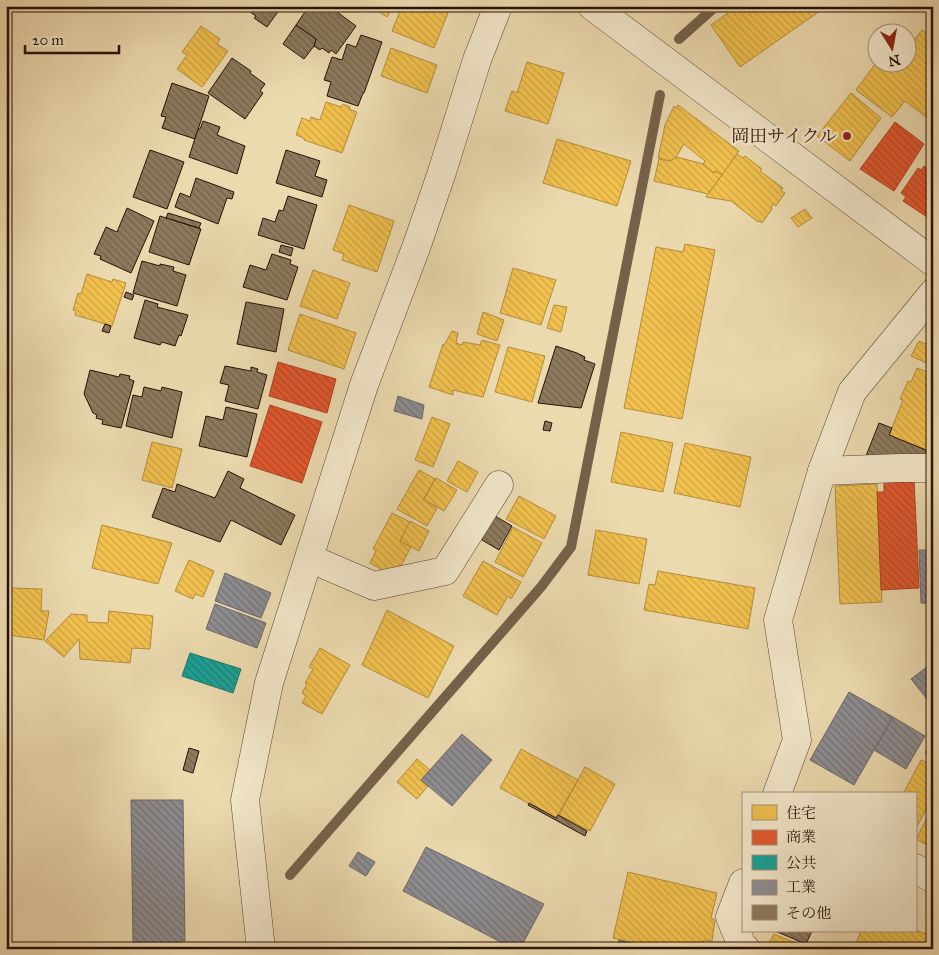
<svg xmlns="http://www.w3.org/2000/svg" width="939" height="955" font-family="'IM FELL Great Primer','Noto Serif JP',serif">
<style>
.homes{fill:url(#homes-back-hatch);stroke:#b58c39}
.shops{fill:url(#shops-back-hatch);stroke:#ab4222}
.public{fill:url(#public-back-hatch);stroke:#1c776c}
.industry{fill:url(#industry-back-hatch);stroke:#6e6868}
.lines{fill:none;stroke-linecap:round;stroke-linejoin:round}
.stream{stroke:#75614a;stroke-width:10}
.building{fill:url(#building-back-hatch);stroke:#261107}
.minor-casing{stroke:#584331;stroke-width:29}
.minor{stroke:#f3e7cb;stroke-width:28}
.poi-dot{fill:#8f2418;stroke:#f3e7cb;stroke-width:2}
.labels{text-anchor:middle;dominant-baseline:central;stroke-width:5;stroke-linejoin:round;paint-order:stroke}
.poi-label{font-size:18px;fill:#261107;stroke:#f3e7cb;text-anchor:end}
</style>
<defs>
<pattern id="homes-back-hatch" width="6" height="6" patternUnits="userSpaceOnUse" patternTransform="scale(1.25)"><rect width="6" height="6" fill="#f2c14e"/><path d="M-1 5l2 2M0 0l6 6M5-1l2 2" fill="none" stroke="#cfa543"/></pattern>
<pattern id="shops-back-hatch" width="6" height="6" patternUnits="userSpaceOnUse" patternTransform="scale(1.25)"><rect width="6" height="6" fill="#e4572e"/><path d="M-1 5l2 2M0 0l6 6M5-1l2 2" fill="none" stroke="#b94725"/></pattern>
<pattern id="public-back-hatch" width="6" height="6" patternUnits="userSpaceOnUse" patternTransform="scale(1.25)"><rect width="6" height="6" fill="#17a398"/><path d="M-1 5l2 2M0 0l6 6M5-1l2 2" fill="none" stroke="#15837a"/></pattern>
<pattern id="industry-back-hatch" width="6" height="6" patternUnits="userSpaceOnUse" patternTransform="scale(1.25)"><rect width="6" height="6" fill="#8d8d92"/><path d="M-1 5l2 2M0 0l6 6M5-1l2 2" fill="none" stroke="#737275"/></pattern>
<pattern id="building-back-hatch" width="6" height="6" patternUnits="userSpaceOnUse" patternTransform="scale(1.25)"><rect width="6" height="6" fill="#8d7a5e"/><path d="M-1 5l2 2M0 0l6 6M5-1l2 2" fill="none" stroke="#73634c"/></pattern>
</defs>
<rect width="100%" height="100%" fill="#ecdaaf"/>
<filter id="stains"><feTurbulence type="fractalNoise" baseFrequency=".004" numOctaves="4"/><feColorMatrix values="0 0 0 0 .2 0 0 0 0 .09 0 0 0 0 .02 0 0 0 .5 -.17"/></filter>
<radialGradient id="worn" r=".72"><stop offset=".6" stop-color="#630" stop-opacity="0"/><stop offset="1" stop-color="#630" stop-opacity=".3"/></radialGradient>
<!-- homes -->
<g class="homes">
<polygon points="370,6 394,6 387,17"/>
<polygon points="402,6 432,6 448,13 434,48 392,31"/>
<polygon points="738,6 827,6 740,67 711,25"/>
<polygon points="201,26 220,39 217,44 228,51 202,87 177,69 187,55 182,52"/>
<polygon points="922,30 933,38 933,117 930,120 905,101 892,117 856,90 876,63 891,70 897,62 906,62 906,50"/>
<polygon points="391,48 437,65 427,93 381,76"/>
<polygon points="527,62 564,73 548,124 505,111 512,91 517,93"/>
<polygon points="851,93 881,118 850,161 817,136"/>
<polygon points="326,102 341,107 343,104 350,107 349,109 357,112 342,153 304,140 304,138 296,135 302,118 310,121 311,117 320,120"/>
<polygon points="678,105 739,151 722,175 715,171 714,173 703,165 705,161 684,144 676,157 670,161 658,158 665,125 674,106 676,108"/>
<polygon points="557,139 631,161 617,206 543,183"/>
<polygon points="737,154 743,158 745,156 762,169 760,171 783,188 781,191 785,193 776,206 773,204 771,208 772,209 762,223 759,221 758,222 731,201 706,197"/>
<polygon points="676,157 704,164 703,165 714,173 715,171 722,175 708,194 654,181 659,159 670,161"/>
<polygon points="349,205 394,221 377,272 342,260 344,254 333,250"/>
<polygon points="805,209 812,218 798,227 791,218"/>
<polygon points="685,244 715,250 682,419 624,408 656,247 683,252"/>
<polygon points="513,268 556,280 541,325 500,313"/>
<polygon points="313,270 350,283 337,319 300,306"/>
<polygon points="87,274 112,282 113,279 126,283 112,326 75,315 76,311 73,310 78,293 81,294"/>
<polygon points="554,305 567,307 561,332 547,328"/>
<polygon points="483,312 504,320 497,341 477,334"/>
<polygon points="300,314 356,333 344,369 288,350"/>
<polygon points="933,330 933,366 911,356 919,341 926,344"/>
<polygon points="452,331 458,333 456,343 462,345 463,342 480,345 482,340 500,345 483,397 453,390 453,395 429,387 443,344 444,345"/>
<polygon points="508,347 545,356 532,402 495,392"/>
<polygon points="917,368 933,374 933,453 889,435 903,400 900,399 908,381 911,382"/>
<polygon points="432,417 450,424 433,467 415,460"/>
<polygon points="621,432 673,443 663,492 611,482"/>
<polygon points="152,442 182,449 172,488 142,480"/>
<polygon points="685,443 751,457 740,507 674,493"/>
<polygon points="458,461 478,472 467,492 447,481"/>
<polygon points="419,470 435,479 423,500 437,508 427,526 397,509"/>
<polygon points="436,478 457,490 444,511 424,499"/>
<polygon points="877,484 882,602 840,604 835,486"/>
<polygon points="519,496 556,516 544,539 506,519"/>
<polygon points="392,513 410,522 400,541 411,547 401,566 399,565 393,576 370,563 376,551 373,549"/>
<polygon points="410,521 429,531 419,551 400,541"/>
<polygon points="102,525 172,543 158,584 92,568"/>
<polygon points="513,527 542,543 523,577 495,562"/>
<polygon points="596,530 647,539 639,584 588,575"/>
<polygon points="189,560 214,571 203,597 195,594 193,599 175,591"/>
<polygon points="483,561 521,582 511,599 508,596 497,615 463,596"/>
<polygon points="658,571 755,588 748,629 644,610 649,584 655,585"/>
<polygon points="12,588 42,589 41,611 49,611 44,640 9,635"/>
<polygon points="387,610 454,646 428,698 362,665"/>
<polygon points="109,611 153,616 150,649 132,648 130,663 80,659 79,639 64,657 45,641 71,614 87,615 87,622 108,623"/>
<polygon points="320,648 350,665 322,714 302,703 306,696 302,693 307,684 305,683 313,669 309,667"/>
<polygon points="933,738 933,757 925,753"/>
<polygon points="521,749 578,780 556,818 500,788"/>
<polygon points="417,759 430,770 421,780 428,786 417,799 397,782"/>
<polygon points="921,760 933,765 933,797 915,830 915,794 903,794"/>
<polygon points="585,767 615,784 590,831 559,815"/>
<polygon points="933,807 933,848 916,839"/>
<polygon points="628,872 717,893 711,918 715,920 712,941 704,940 702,949 657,949 613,938"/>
<polygon points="915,930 933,936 929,949 854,949 861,931 915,931"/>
<polygon points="774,934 810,949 766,948"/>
</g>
<!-- shops -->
<g class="shops">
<polygon points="895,122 924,144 894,191 860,169"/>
<polygon points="924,166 933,172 929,178 933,180 933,221 903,201 906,197 901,193 918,168 921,170"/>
<polygon points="278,362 336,379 327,413 269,396"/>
<polygon points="270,405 322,422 302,483 250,466"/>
<polygon points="914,479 919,588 881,590 877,492 884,492 884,480"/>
</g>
<!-- public -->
<polygon class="public" points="190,653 241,669 233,693 182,676"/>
<!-- industry -->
<g class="industry">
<polygon points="398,396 424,405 422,419 394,411"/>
<polygon points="919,550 933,550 933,604 921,603"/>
<polygon points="225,573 271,593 261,618 215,601"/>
<polygon points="215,604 266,623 257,648 206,629"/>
<polygon points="932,663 933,703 931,704 911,679"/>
<polygon points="849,692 893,717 854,785 810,760"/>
<polygon points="893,717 925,736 906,769 874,750"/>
<polygon points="462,734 492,760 452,806 421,780"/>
<polygon points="131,800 183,800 185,941 181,941 181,949 136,949 136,943 133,943"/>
<polygon points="426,847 544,904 520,949 514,949 403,891"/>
<polygon points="358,852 375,862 366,876 349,866"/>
<polygon points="619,940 657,949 617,949"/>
</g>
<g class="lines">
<!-- stream -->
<g class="stream">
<polyline points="679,39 716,6"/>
<polyline points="290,875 541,587 571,547 660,95"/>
</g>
</g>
<!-- building -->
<g class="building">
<polygon points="241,6 282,6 267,27 254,18 256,16"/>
<polygon points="309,6 329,6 356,26 336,54 331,50 329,53 322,48 320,50 314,46 316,39 296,25"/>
<polygon points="296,25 316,39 314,46 304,59 283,44"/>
<polygon points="361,35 382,42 364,93 363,93 358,106 327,96 331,82 324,80 332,57 342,60 347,44 356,47"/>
<polygon points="232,58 251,71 250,73 265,84 260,91 263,93 245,119 208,93"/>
<polygon points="172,83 209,96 195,139 162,128 166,117 161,116"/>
<polygon points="203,121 220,127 217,135 245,146 237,174 189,157 198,129 200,129"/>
<polygon points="150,150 184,162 167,209 133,197"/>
<polygon points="286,150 320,161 315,176 327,180 322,197 276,183"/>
<polygon points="196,178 234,192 232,199 227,198 218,224 175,207 180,193 190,197"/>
<polygon points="288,196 317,205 304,249 258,235 263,218 275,222 279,210 283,211"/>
<polygon points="127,208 154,221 131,273 100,259 101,256 94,254 106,227 117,232"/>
<polygon points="168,213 201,223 199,228 166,218"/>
<polygon points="160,216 201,229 189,265 149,252"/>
<polygon points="281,245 293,248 291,256 279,252"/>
<polygon points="272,254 291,260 290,264 298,267 287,300 243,287 250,265 266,270"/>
<polygon points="142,261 160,266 160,264 174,267 173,271 186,275 177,306 133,293"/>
<polygon points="126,292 134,295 132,300 124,297"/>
<polygon points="145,300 158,304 157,307 188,315 181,336 179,335 175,346 162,342 160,345 134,338"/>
<polygon points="246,302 284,309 276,352 237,344"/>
<polygon points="105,324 111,326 109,333 102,331"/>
<polygon points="556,346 577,353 585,357 584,360 595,364 581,408 538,403"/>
<polygon points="225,366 251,371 251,367 258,369 257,372 267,375 258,409 225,401 229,385 220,383"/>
<polygon points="90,370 119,377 120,374 130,376 129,379 134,381 121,428 102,424 103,420 96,418 97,415 93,413 84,394"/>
<polygon points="144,387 161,391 162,387 182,392 172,438 126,426 133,395 142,397"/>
<polygon points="226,407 257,414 247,457 199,446 206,416 223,420"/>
<polygon points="545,421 552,423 550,431 543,430"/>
<polygon points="879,423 892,428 889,435 931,452 929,456 866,456"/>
<polygon points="228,471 244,479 240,488 295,515 281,545 231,520 220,542 152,517 163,488 175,492 177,484 215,498"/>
<polygon points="6,490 10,491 7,522 6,522"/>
<polygon points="490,513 512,526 499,550 482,540 483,527"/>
<polygon points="189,748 199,751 193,773 183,770"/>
<polygon points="529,803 556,818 558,815 587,831 585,836 528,805"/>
<polygon points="775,931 812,931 806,944"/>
</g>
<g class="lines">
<defs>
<g id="minor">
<polyline points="592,6 933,262"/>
<polyline points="822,471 900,468 933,468"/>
<polyline points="309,558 374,586 445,571 499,485"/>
<polyline points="777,794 797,740 778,620 822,471 852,392 933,293"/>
<polyline points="915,868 933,879"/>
<polyline points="743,883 730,917 743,948 746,949"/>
<polyline points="261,949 245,800 269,683 364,385 417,245 442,172 477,60 498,6"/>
</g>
</defs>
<!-- minor casing -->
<use href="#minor" class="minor-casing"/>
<!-- minor -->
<use href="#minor" class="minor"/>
</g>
<!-- markers -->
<circle class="poi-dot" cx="847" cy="136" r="5"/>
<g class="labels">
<!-- poi labels -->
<g class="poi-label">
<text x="837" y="136">岡田サイクル</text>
</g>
</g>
<!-- margin -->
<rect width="939" height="955" fill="none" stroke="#ecdaaf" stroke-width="25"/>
<rect x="8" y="8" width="924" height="940" fill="none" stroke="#261107" stroke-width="2.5"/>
<rect x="12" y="12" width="914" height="930" fill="none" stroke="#261107"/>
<!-- legend -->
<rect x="742" y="792" width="175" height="140" fill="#f3e7cb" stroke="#a1917d"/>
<rect x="752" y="805" width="25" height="15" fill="#f2c14e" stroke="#a1917d"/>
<text x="786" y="818" font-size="15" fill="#261107">住宅</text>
<rect x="752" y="830" width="25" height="15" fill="#e4572e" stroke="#a1917d"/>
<text x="786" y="842" font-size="15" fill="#261107">商業</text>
<rect x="752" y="855" width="25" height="15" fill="#17a398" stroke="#a1917d"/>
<text x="786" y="868" font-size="15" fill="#261107">公共</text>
<rect x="752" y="880" width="25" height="15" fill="#8d8d92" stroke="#a1917d"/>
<text x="786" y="892" font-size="15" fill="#261107">工業</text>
<rect x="752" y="905" width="25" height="15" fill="#8d7a5e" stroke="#a1917d"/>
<text x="786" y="918" font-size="15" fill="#261107">その他</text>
<!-- north arrow -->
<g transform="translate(892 48) rotate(169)"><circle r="24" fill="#f3e7cb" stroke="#a1917d"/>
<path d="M0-4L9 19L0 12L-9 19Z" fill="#8f2418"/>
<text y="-8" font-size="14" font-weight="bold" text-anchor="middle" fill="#261107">N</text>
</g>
<!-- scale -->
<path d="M25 45v8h94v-8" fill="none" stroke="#261107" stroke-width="2.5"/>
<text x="32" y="45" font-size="15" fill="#261107" stroke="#f3e7cb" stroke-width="4" paint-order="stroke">20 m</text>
<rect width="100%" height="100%" filter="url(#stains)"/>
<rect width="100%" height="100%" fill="url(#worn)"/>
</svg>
